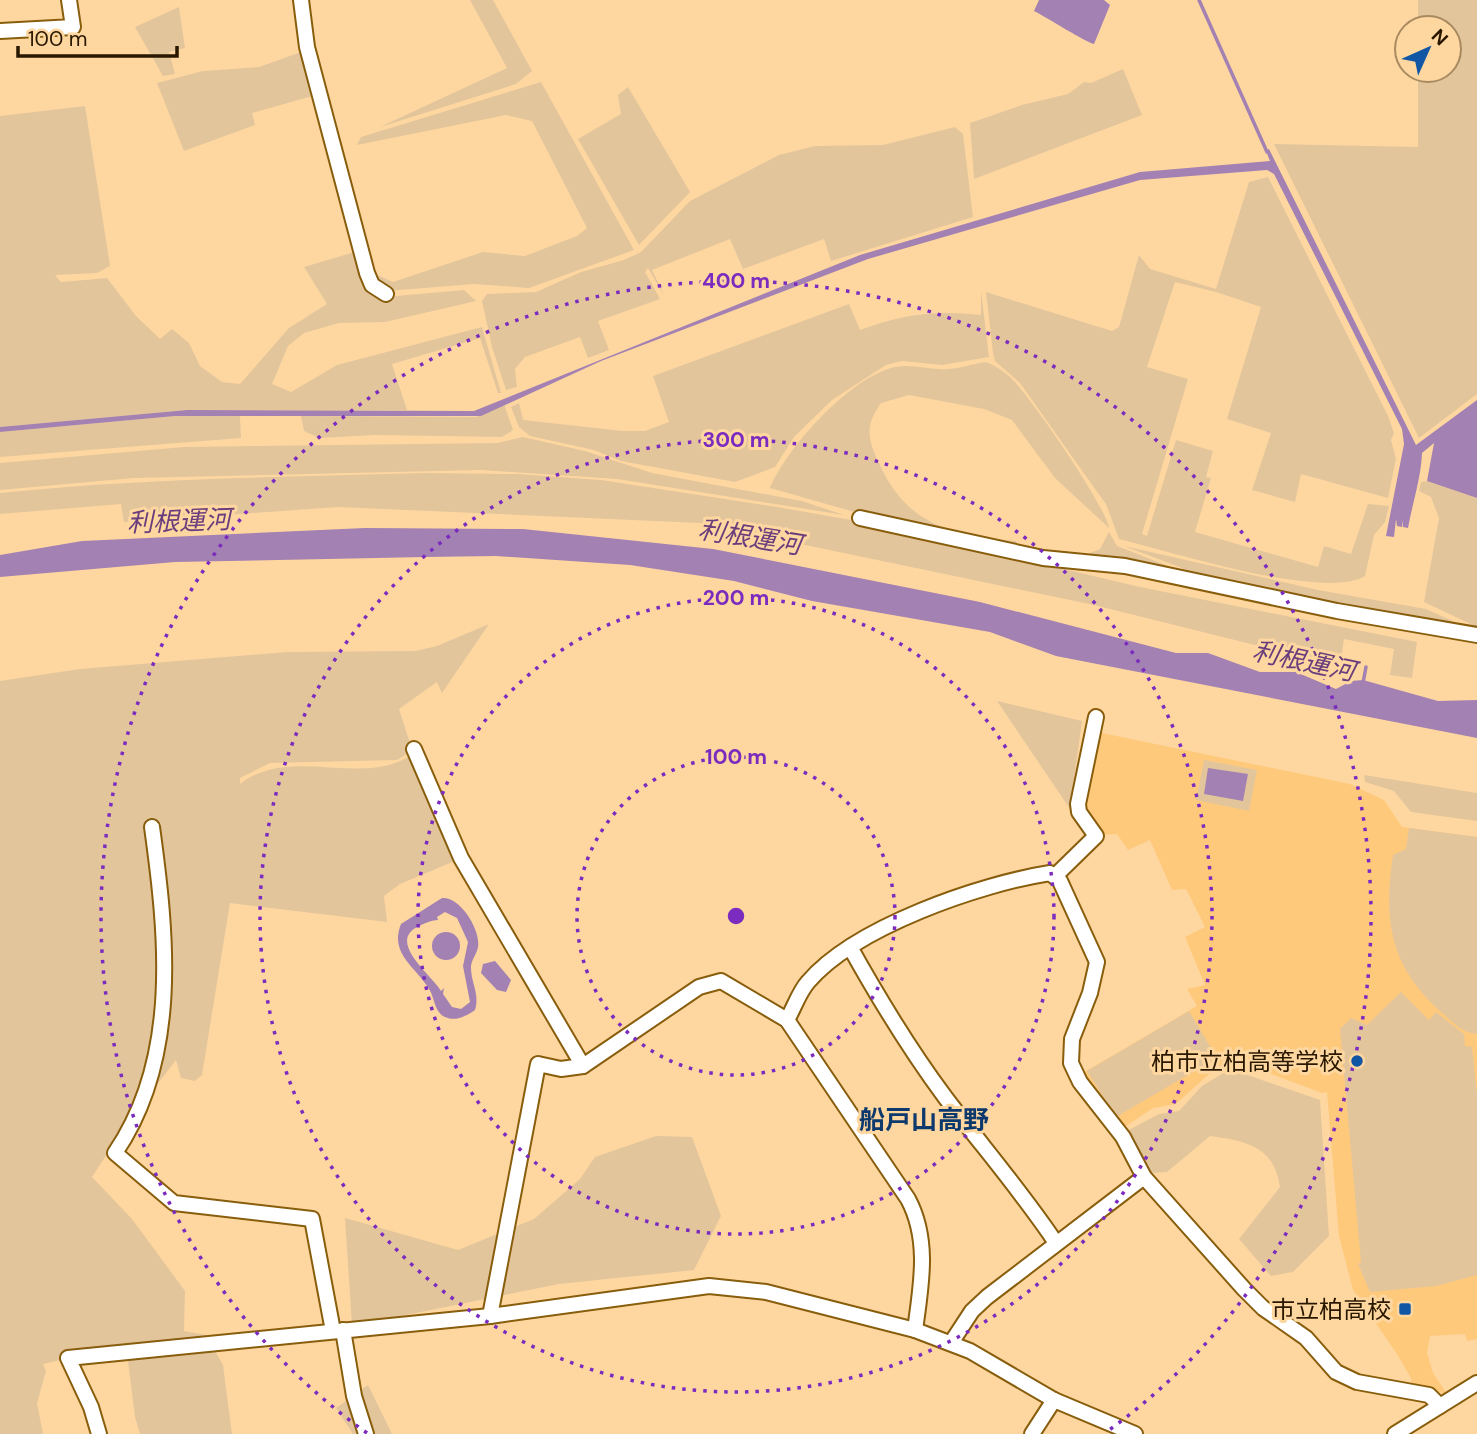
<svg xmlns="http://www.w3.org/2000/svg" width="1477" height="1434" font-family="'DM Sans','Noto Sans JP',sans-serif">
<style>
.built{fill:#ffc97b}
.green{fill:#e3c59c}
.water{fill:#a381b2;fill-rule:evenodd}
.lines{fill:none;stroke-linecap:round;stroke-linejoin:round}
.stream{stroke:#a381b2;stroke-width:3.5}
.minor-casing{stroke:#885d0c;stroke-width:18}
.minor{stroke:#fff;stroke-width:14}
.ring{fill:none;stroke:#7b2cbf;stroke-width:3.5;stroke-dasharray:3.5 7}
.poi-dot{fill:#1056a5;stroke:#fed7a0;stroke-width:2.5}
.labels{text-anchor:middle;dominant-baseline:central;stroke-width:6;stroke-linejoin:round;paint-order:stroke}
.poi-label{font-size:24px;fill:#291700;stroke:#fed7a0;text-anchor:end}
.water-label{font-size:26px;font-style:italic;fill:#6a3d7c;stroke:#fed7a0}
.neighbourhood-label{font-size:26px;font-weight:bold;fill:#0e396c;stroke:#fed7a0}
.centre{fill:#7b2cbf;stroke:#fed7a0;stroke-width:3.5}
.ring-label{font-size:21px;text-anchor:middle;font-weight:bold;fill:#7b2cbf;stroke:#fed7a0;stroke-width:6;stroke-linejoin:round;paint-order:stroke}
</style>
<rect width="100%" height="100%" fill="#fed7a0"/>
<!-- built -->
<polygon class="built" points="1097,732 1350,784 1384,800 1402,827 1477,837 1477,1339 1467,1341 1465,1334 1430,1336 1427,1353 1433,1373 1447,1394 1411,1386 1411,1378 1397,1354 1353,1290 1339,1236 1327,1092 1322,1093 1231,1059 1230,1063 1208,1075 1176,1104 1153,1108 1123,1128 1081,1074 1197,1006 1187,989 1205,985 1185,937 1205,927 1186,889 1172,890 1150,840 1128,850 1117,834 1100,835 1082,809"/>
<!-- green -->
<g class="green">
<polygon points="470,0 493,0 532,71 516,84 380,127 507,68"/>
<polygon points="1418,0 1477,0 1477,394 1419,438 1274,144 1418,147 1418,70 1449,70 1449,28 1418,28"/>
<polygon points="179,7 185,48 169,52 175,74 163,76 135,27"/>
<polygon points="304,51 316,95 252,113 255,125 184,151 157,83 203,71 259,67"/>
<polygon points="1123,69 1142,115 974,179 970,123 1022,105 1068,94 1084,82 1091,83"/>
<polygon points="541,82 634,250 529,288 474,284 387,291 378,287 340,149 377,275 393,282 483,252 525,256 577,236 587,228 532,121 506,115 357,145 361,137"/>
<polygon points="628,87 690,192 639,245 578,139 621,114 618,95"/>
<polygon points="85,106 110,266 97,273 55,275 61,282 107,278 136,316 160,339 172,329 189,343 200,366 222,382 240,384 289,328 327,304 304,267 358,251 385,297 464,290 476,301 385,322 339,323 304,333 288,346 272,384 291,392 337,365 482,327 501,393 498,393 480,338 392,364 407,410 187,410 0,427 0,116"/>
<polygon points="955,127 963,134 973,217 831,261 824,239 743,269 730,239 652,270 665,297 648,268 645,272 660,299 598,321 609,350 588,358 580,337 525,357 515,369 517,387 506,390 492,347 482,301 487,294 536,292 581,272 624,260 641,252 690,201 779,155 815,146 883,145"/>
<path d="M 1268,177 L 1388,416 L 1394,433 L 1391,440 L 1396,459 L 1388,498 L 1301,474 L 1295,502 L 1252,490 L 1271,433 L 1227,419 L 1261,307 L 1216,292 L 1175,282 L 1147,367 L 1188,379 L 1142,534 L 1147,536 L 1176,440 L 1213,451 L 1206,477 L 1211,478 L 1195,532 L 1318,567 L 1324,546 L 1351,554 L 1368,504 L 1389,506 L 1385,522 L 1374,535 L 1365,576 C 1324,601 1169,551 1119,539 L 1106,504 L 1095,489 L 1020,383 L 995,361 L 993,353 L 986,292 L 1112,331 L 1119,327 L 1139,255 L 1150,269 L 1216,289 L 1249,182 Z"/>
<path d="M 981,291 L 989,357 L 942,365 L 902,361 L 886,365 L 832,400 L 794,437 L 775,467 L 735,482 L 621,461 L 594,450 L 530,436 L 519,427 L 511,407 L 519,403 L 523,420 L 623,431 L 645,431 L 669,422 L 653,376 L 849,304 L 860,330 C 902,314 937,310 981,315 Z"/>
<path d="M 986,362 C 994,365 1003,371 1009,376 C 1027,391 1107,508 1109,528 L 1055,478 L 1012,420 L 984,409 L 909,395 L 881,403 C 865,426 867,437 879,463 C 907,526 952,535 1016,541 L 1019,549 L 865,515 L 770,488 C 787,447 850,377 895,367 C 910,364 923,368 938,369 C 953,371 971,364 986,362 Z"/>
<polygon points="504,404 513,430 502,437 375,435 319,438 304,431 301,416 476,417"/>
<polygon points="175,416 240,416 241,438 0,457 0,432"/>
<polygon points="523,437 585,451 652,473 802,501 844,515 617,479 481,470 134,478 0,490 0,463 184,447 497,443"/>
<path d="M 424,473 L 519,474 L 601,480 L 777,507 L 874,524 L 1140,587 L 1417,642 L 1412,678 L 1390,675 L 1394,649 L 1344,639 L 1340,666 L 1094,605 L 700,523 L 338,507 L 124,522 L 121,504 L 0,514 L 0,493 C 141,478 282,477 424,473 Z"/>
<polygon points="1427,481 1477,498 1477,627 1424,602 1439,518 1431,497 1419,491 1421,482"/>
<polygon points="1109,532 1117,546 1181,571 1080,557 1100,549"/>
<polygon points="1124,546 1318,590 1426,609 1470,629 1199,578 1182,568"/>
<path d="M 489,624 L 442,693 L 437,682 L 399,709 L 410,743 L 407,754 L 397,760 L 270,763 L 240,778 L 240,784 C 291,744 364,789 412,754 L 457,860 L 400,884 L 384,896 L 387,922 L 230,903 L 202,1075 L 195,1081 L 181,1078 L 176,1060 L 128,1122 L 92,1177 L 132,1219 L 185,1291 L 184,1331 L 206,1335 L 223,1365 L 232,1434 L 140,1434 L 135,1417 L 126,1345 L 43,1364 L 46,1371 L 37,1403 L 43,1434 L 0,1434 L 0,681 L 80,669 L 288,652 L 415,651 L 437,646 Z"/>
<polygon points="997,701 1082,721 1070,809"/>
<polygon points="1204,760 1257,770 1249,811 1196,800"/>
<polygon points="1364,775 1477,793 1477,821 1411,812 1394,791 1365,782"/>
<path d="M 1409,828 L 1477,837 L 1477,1034 C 1461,1033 1453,1022 1441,1012 C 1390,966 1383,921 1393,855 L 1406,849 Z"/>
<polygon points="1401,992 1429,1020 1436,1012 1464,1034 1465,1046 1472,1047 1477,1094 1477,1275 1436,1286 1370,1292 1358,1264 1361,1262 1340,1029 1351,1018 1367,1025"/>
<polygon points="1189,1011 1217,1058 1116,1117 1087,1071"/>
<path d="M 1230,1069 L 1320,1100 L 1329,1236 L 1293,1272 L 1271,1276 L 1239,1239 L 1280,1187 C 1274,1146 1246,1141 1210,1136 L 1167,1172 L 1150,1173 L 1127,1131 L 1159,1114 L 1179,1111 L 1202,1086 Z"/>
<polygon points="656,1136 692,1137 721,1216 694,1270 559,1284 352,1326 345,1218 458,1250 534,1219 580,1179 595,1157"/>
<polygon points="368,1385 392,1434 353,1434 336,1408"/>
</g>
<!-- water -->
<g class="water">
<path d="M 1039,0 L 1104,0 L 1110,5 L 1094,44 C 1087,43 1046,17 1034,11 Z"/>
<path d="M 1269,149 L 1416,445 L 1477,400 L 1477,498 L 1427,481 L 1434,443 L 1422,453 C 1421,478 1413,501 1408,528 L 1403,527 L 1403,520 L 1402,527 L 1397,526 L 1396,519 L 1394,537 L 1386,536 L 1404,444 L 1402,429 L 1274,174 L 1267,170 L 1140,180 L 868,259 L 601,361 L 481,416 L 175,416 L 0,432 L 0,427 L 187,410 L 474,411 L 860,255 L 1140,172 L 1270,161 L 1266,151 Z"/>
<polygon points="365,528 523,529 713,549 980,602 1176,653 1208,653 1260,672 1296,672 1336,689 1351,681 1363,680 1438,701 1477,700 1477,738 1056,656 990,632 812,601 734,581 630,565 496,556 425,557 175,562 0,577 0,555 82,541"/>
<polygon points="1208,768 1248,774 1243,801 1204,794"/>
<path d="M 442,898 C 460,896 481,930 478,947 C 477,954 471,960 471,967 C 471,984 480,993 475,1010 C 466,1016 456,1022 445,1017 C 434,1012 435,998 429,989 C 416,967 389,954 401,924 ZM 445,912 L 457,918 L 468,942 L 463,966 L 470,1002 L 461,1009 L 452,1007 L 443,994 L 444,988 L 441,991 C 434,977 387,943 417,927 C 423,924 431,920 438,920 L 437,917 Z"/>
<circle cx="446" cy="946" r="14"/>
<polygon points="495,961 511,980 506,992 497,990 481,973 483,964"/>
</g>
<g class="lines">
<!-- stream -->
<g class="stream">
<polyline points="1199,0 1267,152"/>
<polyline points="1363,683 1366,667"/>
</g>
<defs>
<g id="minor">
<polyline points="301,0 307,47 367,273 372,285 386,294"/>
<polyline points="0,31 73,27 69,0"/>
<polyline points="860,518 1043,558 1125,566 1337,611 1477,635"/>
<polyline points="414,749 461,858 583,1066"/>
<path d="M 152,827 C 167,935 180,1058 115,1153 L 174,1203 L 312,1219 L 333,1331"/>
<polyline points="1055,876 1096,836 1079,812 1078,804 1096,717"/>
<path d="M 850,947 C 879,999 910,1050 945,1097 C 982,1146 1022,1192 1056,1243"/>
<path d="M 787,1020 C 794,1008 799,992 808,982 C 855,927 980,884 1050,873 L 1060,881 L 1097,962 L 1090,993 L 1072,1039 L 1071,1063 L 1080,1082 L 1123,1137 L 1144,1177 L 1244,1289 L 1263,1308 L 1306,1338 L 1336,1372 L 1357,1382 L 1429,1395 L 1440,1406"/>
<path d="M 490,1316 L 538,1064 L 561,1069 L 583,1066 L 699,987 L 721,981 L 787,1020 L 908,1199 C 930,1240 921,1286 915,1330"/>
<polyline points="343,1330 354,1396 366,1434"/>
<polyline points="951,1343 972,1311 987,1297 1144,1177"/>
<polyline points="99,1434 91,1407 68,1358 490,1316 709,1286 766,1292 915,1330 970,1351 1054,1400 1135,1434"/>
<polyline points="1032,1434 1054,1400"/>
<polyline points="1395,1434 1477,1383"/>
</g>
</defs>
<!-- minor casing -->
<use href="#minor" class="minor-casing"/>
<!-- minor -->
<use href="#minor" class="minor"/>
</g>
<!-- distance rings -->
<g class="ring">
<circle cx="736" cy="916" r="159"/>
<circle cx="736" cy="916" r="318"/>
<circle cx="736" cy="916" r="476"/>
<path d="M367 1433A635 635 0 1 1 1105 1433"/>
</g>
<!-- markers -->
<g class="poi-dot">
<circle cx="1357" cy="1061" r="7"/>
<rect x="1398" y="1302" width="14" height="14" rx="3.5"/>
</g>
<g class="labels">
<!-- poi labels -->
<g class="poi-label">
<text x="1343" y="1061">柏市立柏高等学校</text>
<text x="1391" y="1309">市立柏高校</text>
</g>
<!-- water labels -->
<g class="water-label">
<text transform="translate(179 521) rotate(-2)">利根運河</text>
<text transform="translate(750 537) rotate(9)">利根運河</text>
<text transform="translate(1304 661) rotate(12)">利根運河</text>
</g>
<!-- neighbourhood labels -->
<g class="neighbourhood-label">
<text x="924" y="1120">船戸山高野</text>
</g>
</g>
<circle cx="736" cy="916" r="10" class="centre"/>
<g class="ring-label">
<text x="736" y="288">400 m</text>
<text x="736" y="447">300 m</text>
<text x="736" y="605">200 m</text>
<text x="736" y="764">100 m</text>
</g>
<!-- north arrow -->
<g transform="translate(1428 49) rotate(45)"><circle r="33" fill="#fed7a0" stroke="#a98a60" stroke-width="2"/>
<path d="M0-5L12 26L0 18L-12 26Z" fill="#1056a5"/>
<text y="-10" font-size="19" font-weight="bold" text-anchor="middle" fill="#291700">N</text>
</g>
<!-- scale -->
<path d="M18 46v10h159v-10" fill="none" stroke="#291700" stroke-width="3.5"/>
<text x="28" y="46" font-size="21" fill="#291700" stroke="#fed7a0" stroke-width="5" paint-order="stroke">100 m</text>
</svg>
